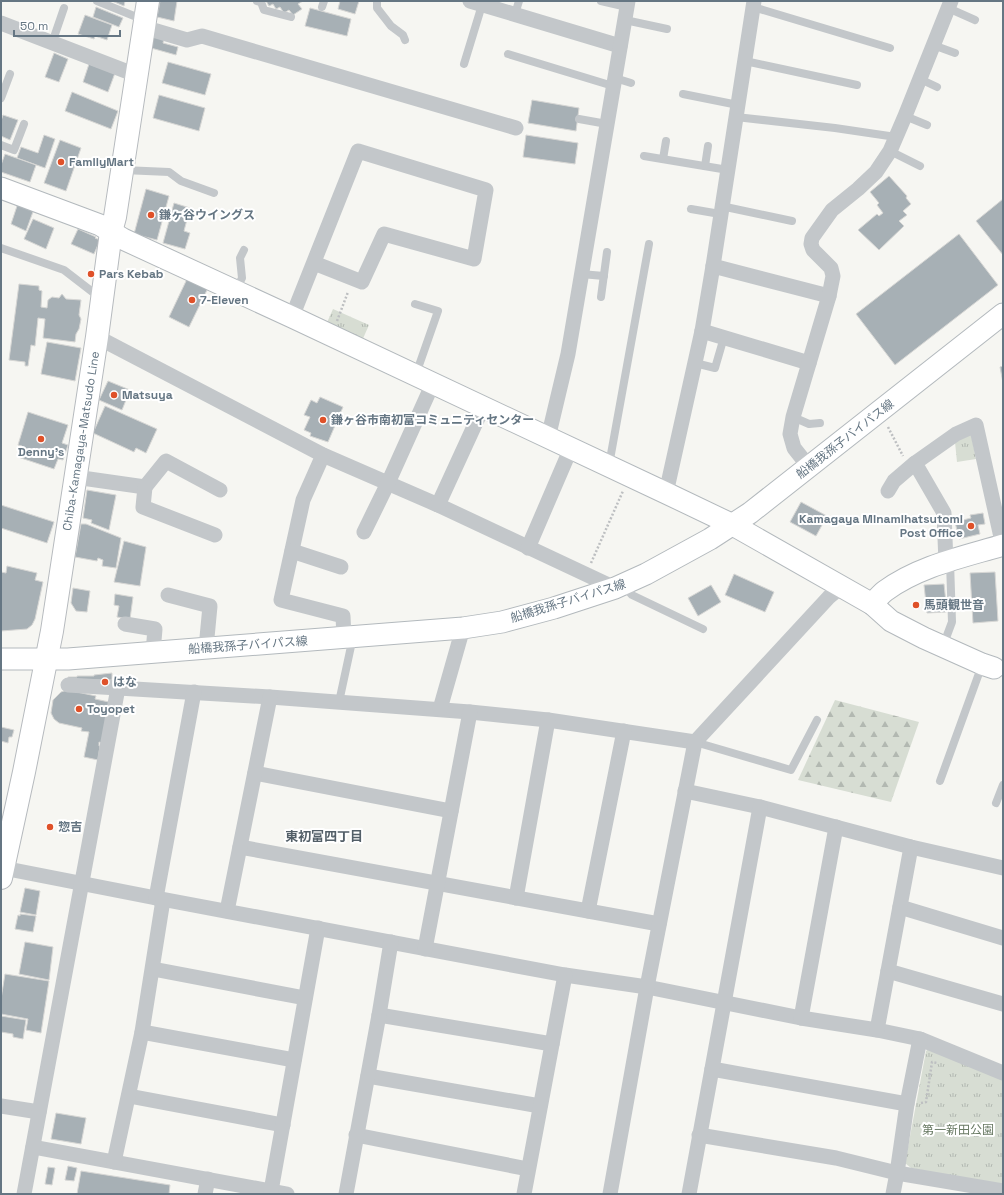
<svg xmlns="http://www.w3.org/2000/svg" width="1004" height="1195" font-family="'Space Grotesk','Noto Sans JP',sans-serif">
<style>
.grass{fill:url(#grass-tufts)}
.forest{fill:url(#forest-firs)}
.building{fill:#a7b0b5;stroke:#d7d7d5}
.lines{fill:none;stroke-linecap:round;stroke-linejoin:round}
.secondary-casing{stroke:#b3b9bd;stroke-width:23}
.primary-casing{stroke:#b6babe;stroke-width:24}
.path{stroke:#bdbfc1;stroke-width:2.5;stroke-dasharray:2 2;stroke-linecap:butt}
.lane{stroke:#c3c7ca;stroke-width:8}
.street{stroke:#c3c7ca;stroke-width:15}
.secondary{stroke:#fff;stroke-width:21}
.primary{stroke:#fff;stroke-width:22}
.poi-dot{fill:#df5129;stroke:#fff;stroke-width:1.5}
.labels{text-anchor:middle;dominant-baseline:central;stroke-width:4;stroke-linejoin:round;paint-order:stroke}
.poi-label{font-size:12px;font-weight:bold;fill:#657683;stroke:#fff;text-anchor:start}
.street-label{font-size:12px;fill:#657683;stroke:#fff}
.park-label{font-size:12px;fill:#697a64;stroke:#fff}
.neighbourhood-label{font-size:13px;font-weight:bold;fill:#535f68;stroke:#fff}
</style>
<defs>
<pattern id="grass-tufts" width="24" height="20" patternUnits="userSpaceOnUse"><rect width="24" height="20" fill="#d7ddd3"/><path d="M3 7l-1-3M5 7V3M7 7l1-3M15 17l-1-3M17 17v-4M19 17l1-3" fill="none" stroke="#b2b8b1"/></pattern>
<pattern id="forest-firs" width="22" height="20" patternUnits="userSpaceOnUse"><rect width="22" height="20" fill="#d7ddd3"/><path d="M5 1l3.5 6h-7zM16 11l3.5 6h-7z" fill="#b2b8b1"/></pattern>
</defs>
<rect width="100%" height="100%" fill="#f6f6f2"/>
<!-- grass -->
<g class="grass">
<polygon points="333,309 369,325 361,343 325,327"/>
<polygon points="971,434 976,459 957,462 955,442"/>
<polygon points="930,1048 1003,1077 1003,1186 911,1168 905,1163 926,1051"/>
</g>
<!-- forest -->
<polygon class="forest" points="835,700 919,722 891,802 798,780"/>
<!-- building -->
<g class="building">
<polygon points="112,1 125,1 124,6"/>
<polygon points="160,1 177,1 174,21 157,17"/>
<polygon points="266,1 303,1 298,4 302,9 293,15 289,10 284,13 280,7 276,9 273,4 269,6"/>
<polygon points="340,1 359,1 355,14 338,9"/>
<polygon points="96,7 123,18 119,27 93,17"/>
<polygon points="310,8 351,19 347,36 305,26"/>
<polygon points="85,15 112,25 107,40 95,36 94,39 78,34"/>
<polygon points="154,36 164,39 163,43 178,47 176,55 151,48"/>
<polygon points="54,53 68,59 59,82 45,77"/>
<polygon points="168,62 211,74 205,95 162,83"/>
<polygon points="89,64 115,73 108,92 83,82"/>
<polygon points="72,92 118,111 111,129 65,111"/>
<polygon points="159,95 205,108 199,131 153,118"/>
<polygon points="532,100 579,108 576,131 528,123"/>
<polygon points="3,115 18,120 10,140 1,136 1,121"/>
<polygon points="44,135 55,139 45,168 17,158 21,147 38,153"/>
<polygon points="526,135 578,143 575,164 523,157"/>
<polygon points="60,140 81,148 66,191 44,183"/>
<polygon points="5,154 36,165 30,182 1,172 1,165"/>
<polygon points="889,176 907,196 906,198 911,204 903,211 907,215 899,221 904,226 879,250 858,230 877,214 879,216 883,213 877,205 879,203 870,192"/>
<polygon points="146,189 169,196 157,240 134,234"/>
<polygon points="1003,199 1003,255 976,221"/>
<polygon points="18,203 34,209 26,231 11,224"/>
<polygon points="174,203 190,208 184,231 190,233 185,249 163,243"/>
<polygon points="33,219 54,228 46,249 24,239"/>
<polygon points="78,229 96,237 95,238 100,240 94,254 71,244"/>
<polygon points="959,234 998,285 895,365 856,314"/>
<polygon points="187,279 208,288 189,327 169,317"/>
<polygon points="19,284 39,286 39,290 42,291 41,307 47,308 48,300 52,297 59,298 62,294 66,299 81,300 79,315 81,319 79,329 76,334 75,342 43,338 45,319 38,318 35,346 31,345 28,366 25,366 25,362 9,360"/>
<polygon points="47,342 81,348 75,381 41,374"/>
<polygon points="1003,366 1003,383 1000,367"/>
<polygon points="108,381 130,390 122,410 99,400"/>
<polygon points="320,397 343,407 328,442 310,436 311,433 304,430 310,417 304,415 311,400 317,403"/>
<polygon points="105,406 157,429 146,453 136,448 134,452 93,433"/>
<polygon points="28,412 68,425 62,443 68,445 63,460 58,459 54,469 18,457 22,446 18,445"/>
<polygon points="87,490 116,495 109,530 91,523 92,520 83,518"/>
<polygon points="801,502 827,516 816,536 790,522"/>
<polygon points="1,505 54,522 47,543 1,528"/>
<polygon points="983,513 985,524 978,525 980,534 959,539 955,522 971,518 970,515"/>
<polygon points="81,524 86,524 121,538 116,568 102,566 103,560 98,558 97,561 75,557"/>
<polygon points="124,541 146,547 140,586 114,582"/>
<polygon points="7,566 37,573 35,580 43,582 35,619 32,625 27,629 1,631 1,572 6,573"/>
<polygon points="995,572 998,621 973,623 970,573"/>
<polygon points="734,574 774,592 765,612 725,595"/>
<polygon points="944,584 947,612 927,613 924,585"/>
<polygon points="711,585 721,602 698,616 688,598"/>
<polygon points="73,588 90,591 87,612 76,611 71,603"/>
<polygon points="115,594 133,597 130,619 117,617 119,606 114,605"/>
<polygon points="112,673 112,680 68,680 68,677 77,677 77,676 94,676 94,675"/>
<polygon points="67,690 96,696 95,699 109,702 102,743 99,742 99,746 100,746 98,760 84,757 89,732 81,731 82,728 59,723 54,719 51,713 53,700 61,692"/>
<polygon points="1,727 14,730 12,737 9,737 8,743 1,741"/>
<polygon points="25,888 40,891 36,915 20,912"/>
<polygon points="20,914 36,916 33,932 15,929 18,915 20,916"/>
<polygon points="25,942 53,947 49,980 19,974"/>
<polygon points="5,974 49,981 41,1033 26,1030 28,1019 1,1014 1,999"/>
<polygon points="1,1016 26,1020 23,1039 13,1037 13,1034 1,1032"/>
<polygon points="56,1113 86,1118 81,1144 51,1139"/>
<polygon points="68,1166 77,1168 74,1181 65,1180"/>
<polygon points="48,1167 55,1168 52,1185 45,1184"/>
<polygon points="81,1171 170,1185 169,1194 77,1194"/>
</g>
<g class="lines">
<defs>
<g id="secondary">
<polyline points="1,188 100,225 123,239 292,317 666,493 733,525 872,604 891,621 924,638 982,664 994,668"/>
<path d="M 872,604 C 876,600 880,595 885,591 C 919,566 963,557 1003,545"/>
<polyline points="1,659 68,659 463,628 502,622 554,608 615,588 646,574 710,539 750,513 1003,314"/>
</g>
<polyline id="primary" points="1,878 24,772 52,631 97,337 111,232 115,217 148,1"/>
</defs>
<!-- secondary casing -->
<use href="#secondary" class="secondary-casing"/>
<!-- primary casing -->
<use href="#primary" class="primary-casing"/>
<!-- path -->
<g class="path">
<polyline points="337,321 348,292"/>
<polyline points="888,427 903,456"/>
<polyline points="591,563 623,491"/>
<polyline points="921,1103 926,1102 932,1062 937,1063"/>
</g>
<!-- lane -->
<g class="lane">
<polyline points="97,1 144,20"/>
<polyline points="257,1 261,2 264,10 291,17"/>
<polyline points="377,1 377,8 391,26 403,35 405,40"/>
<polyline points="601,1 627,7"/>
<polyline points="322,7 324,1"/>
<polyline points="753,7 890,48"/>
<polyline points="948,8 975,20"/>
<polyline points="515,14 519,1"/>
<polyline points="625,20 667,29"/>
<polyline points="52,43 64,8"/>
<polyline points="933,45 955,53"/>
<polyline points="508,54 613,86"/>
<polyline points="745,61 857,85"/>
<polyline points="464,64 482,5"/>
<polyline points="615,78 631,83"/>
<polyline points="920,79 937,87"/>
<polyline points="683,94 738,105"/>
<polyline points="1,98 10,74"/>
<polyline points="905,116 927,125"/>
<polyline points="736,117 835,128 896,137"/>
<polyline points="579,119 607,124"/>
<polyline points="1,145 14,150 24,124"/>
<polyline points="890,151 920,166"/>
<polyline points="644,156 728,170"/>
<polyline points="663,159 666,141"/>
<polyline points="705,166 708,146"/>
<polyline points="123,170 169,172 181,181 214,193"/>
<polyline points="721,206 792,221"/>
<polyline points="691,209 720,214"/>
<polyline points="1,248 64,270 99,297"/>
<polyline points="581,274 604,276"/>
<polyline points="236,290 242,278 240,258 244,250"/>
<polyline points="601,297 607,252"/>
<polyline points="415,304 438,311 416,374"/>
<polyline points="695,363 715,368 722,344"/>
<polyline points="793,417 809,424 820,423"/>
<polyline points="609,465 649,244"/>
<polyline points="624,586 632,595 703,629"/>
<polyline points="943,646 952,622 950,562"/>
<polyline points="339,702 353,637"/>
<polyline points="695,742 791,770 817,720"/>
<polyline points="940,781 982,665"/>
<polyline points="996,803 1003,785"/>
</g>
<!-- street -->
<g class="street">
<polyline points="470,1 620,46"/>
<polyline points="1,23 136,75"/>
<polyline points="143,27 187,40 202,36 516,128"/>
<polyline points="713,266 829,296"/>
<polyline points="292,317 358,151 486,190 474,259 384,234 362,282 314,263"/>
<polyline points="702,331 809,363"/>
<polyline points="97,337 323,455 438,505 615,588"/>
<polyline points="548,438 568,354 628,1"/>
<polyline points="323,455 303,500 281,600 343,616 344,638"/>
<polyline points="809,467 794,448 790,434 793,417 829,296 833,276 831,268 813,250 811,244 812,238 832,210 858,189 876,172 890,151 905,116 951,1"/>
<polyline points="75,477 145,487 166,461 220,490"/>
<polyline points="145,487 143,507 215,535"/>
<polyline points="888,491 894,481 915,463"/>
<polyline points="666,493 702,331 713,266 754,1"/>
<polyline points="438,505 483,407"/>
<polyline points="364,532 388,483 433,383"/>
<polyline points="528,548 571,448"/>
<polyline points="292,551 341,567"/>
<polyline points="946,563 944,513 915,463 956,434 976,425 1003,546"/>
<polyline points="168,595 210,606 206,648"/>
<polyline points="125,624 155,629 153,652"/>
<polyline points="68,685 270,697 470,712 548,720 695,742 829,597 841,587"/>
<polyline points="440,709 463,628"/>
<polyline points="255,773 451,811"/>
<polyline points="685,791 760,807 911,847 1003,868"/>
<polyline points="240,847 659,924"/>
<polyline points="3,868 156,898 565,975 647,987 801,1018 877,1030 920,1039 1003,1073"/>
<polyline points="156,898 194,692"/>
<polyline points="516,898 548,720"/>
<polyline points="900,907 1003,938"/>
<polyline points="227,911 270,697"/>
<polyline points="588,911 624,731"/>
<polyline points="425,949 470,712"/>
<polyline points="153,969 305,998"/>
<polyline points="888,971 1003,1004"/>
<polyline points="379,1015 552,1044"/>
<polyline points="801,1018 836,827"/>
<polyline points="877,1030 911,847"/>
<polyline points="142,1032 294,1060"/>
<polyline points="712,1069 907,1104"/>
<polyline points="368,1076 540,1106"/>
<polyline points="129,1096 283,1125"/>
<polyline points="1,1106 39,1112"/>
<polyline points="356,1135 528,1169"/>
<polyline points="699,1135 836,1158 897,1173 1003,1191"/>
<polyline points="33,1147 287,1194"/>
<polyline points="114,1162 142,1032 163,900"/>
<polyline points="271,1191 318,928"/>
<polyline points="24,1194 118,688"/>
<polyline points="205,1194 208,1179"/>
<polyline points="346,1194 379,1015 391,942"/>
<polyline points="524,1194 565,975"/>
<polyline points="610,1194 647,987 695,742"/>
<polyline points="689,1194 760,807"/>
<polyline points="893,1194 897,1173 907,1104 920,1039"/>
</g>
<!-- secondary -->
<use href="#secondary" class="secondary"/>
<!-- primary -->
<use href="#primary" class="primary"/>
</g>
<!-- markers -->
<g class="poi-dot">
<circle cx="61" cy="162" r="4"/>
<circle cx="151" cy="215" r="4"/>
<circle cx="91" cy="274" r="4"/>
<circle cx="192" cy="300" r="4"/>
<circle cx="114" cy="395" r="4"/>
<circle cx="323" cy="420" r="4"/>
<circle cx="41" cy="439" r="4"/>
<circle cx="971" cy="526" r="4"/>
<circle cx="916" cy="605" r="4"/>
<circle cx="105" cy="682" r="4"/>
<circle cx="79" cy="709" r="4"/>
<circle cx="50" cy="827" r="4"/>
</g>
<g class="labels">
<!-- poi labels -->
<g class="poi-label">
<text x="69" y="162">FamilyMart</text>
<text x="159" y="215">鎌ヶ谷ウイングス</text>
<text x="99" y="274">Pars Kebab</text>
<text x="200" y="300">7-Eleven</text>
<text x="122" y="395">Matsuya</text>
<text x="331" y="420">鎌ヶ谷市南初富コミュニティセンター</text>
<text x="41" y="452" text-anchor="middle">Denny's</text>
<text x="963" y="519" text-anchor="end">Kamagaya Minamihatsutomi<tspan x="963" dy="14">Post Office</tspan></text>
<text x="924" y="605">馬頭観世音</text>
<text x="113" y="682">はな</text>
<text x="87" y="709">Toyopet</text>
<text x="58" y="827">惣吉</text>
</g>
<!-- street labels -->
<g class="street-label">
<text transform="translate(845 439) rotate(-38)">船橋我孫子バイパス線</text>
<text transform="translate(81 441) rotate(-81)">Chiba-Kamagaya-Matsudo Line</text>
<text transform="translate(568 601) rotate(-17)">船橋我孫子バイパス線</text>
<text transform="translate(248 645) rotate(-4)">船橋我孫子バイパス線</text>
</g>
<!-- park labels -->
<g class="park-label">
<text x="958" y="1130">第一新田公園</text>
</g>
<!-- neighbourhood labels -->
<g class="neighbourhood-label">
<text x="324" y="836">東初富四丁目</text>
</g>
</g>
<!-- border -->
<rect width="1004" height="1195" fill="none" stroke="#657683" stroke-width="4"/>
<!-- scale -->
<path d="M14 30v6h106v-6" fill="none" stroke="#657683" stroke-width="2"/>
<text x="20" y="30" font-size="12" fill="#657683" stroke="#ffffff" stroke-width="3" paint-order="stroke">50 m</text>
</svg>
